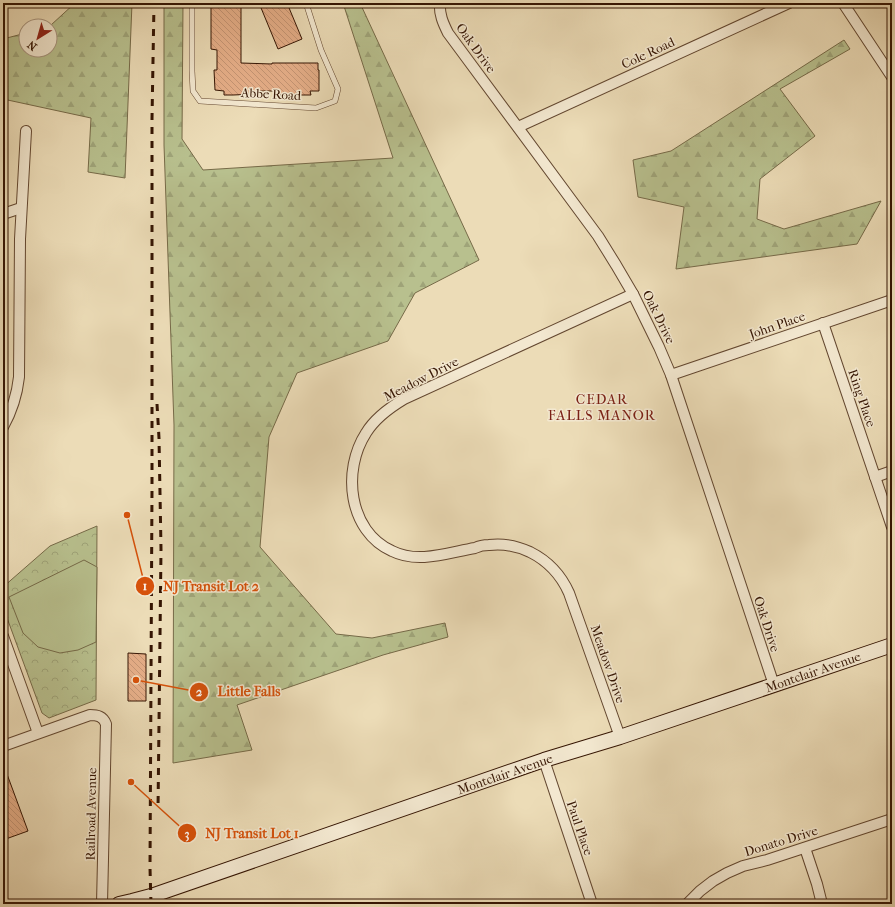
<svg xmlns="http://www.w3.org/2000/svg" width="895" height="907" font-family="'IM FELL French Canon',serif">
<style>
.forest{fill:url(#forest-firs);stroke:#766a48}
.park{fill:url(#park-crowns);stroke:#766a48}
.garden{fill:#b8c08e;stroke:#766a48}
.building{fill:url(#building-back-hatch);stroke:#351503}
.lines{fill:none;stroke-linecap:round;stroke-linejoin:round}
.lane-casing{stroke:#634730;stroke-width:6}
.street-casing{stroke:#634730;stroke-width:12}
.secondary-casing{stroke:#351503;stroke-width:16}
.lane{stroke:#f3e8d0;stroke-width:5}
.street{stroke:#f3e8d0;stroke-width:10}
.secondary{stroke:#f3e8d0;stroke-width:14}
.rail{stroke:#351503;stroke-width:3;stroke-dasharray:7 7;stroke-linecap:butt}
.labels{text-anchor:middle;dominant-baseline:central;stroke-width:3;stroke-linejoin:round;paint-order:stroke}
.street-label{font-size:13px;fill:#351503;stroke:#f3e8d0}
.neighbourhood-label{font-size:14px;letter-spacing:1px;fill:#7a1f14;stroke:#f3e8d0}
.leader{fill:none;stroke:#d6520b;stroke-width:1.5}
.callout-dot{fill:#d6520b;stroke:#f3e8d0;stroke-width:1.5}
.mark-label{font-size:12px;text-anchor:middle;font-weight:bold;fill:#fff}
.callout-label{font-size:14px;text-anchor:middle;font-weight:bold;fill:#d6520b;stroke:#f3e8d0;stroke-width:3;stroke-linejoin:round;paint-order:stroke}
</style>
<defs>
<pattern id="forest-firs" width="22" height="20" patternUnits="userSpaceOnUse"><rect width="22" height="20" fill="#b8c08e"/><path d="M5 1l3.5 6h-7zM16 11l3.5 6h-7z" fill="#9fa479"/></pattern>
<pattern id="park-crowns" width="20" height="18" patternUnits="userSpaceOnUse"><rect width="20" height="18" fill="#b8c08e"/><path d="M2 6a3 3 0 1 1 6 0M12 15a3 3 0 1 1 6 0" fill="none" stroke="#9fa479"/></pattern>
<pattern id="building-back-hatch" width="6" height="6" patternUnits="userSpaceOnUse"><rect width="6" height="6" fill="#e5ae88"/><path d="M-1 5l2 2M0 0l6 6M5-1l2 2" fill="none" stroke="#c59574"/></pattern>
</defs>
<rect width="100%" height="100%" fill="#ecdcb7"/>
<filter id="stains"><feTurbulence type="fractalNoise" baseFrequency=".005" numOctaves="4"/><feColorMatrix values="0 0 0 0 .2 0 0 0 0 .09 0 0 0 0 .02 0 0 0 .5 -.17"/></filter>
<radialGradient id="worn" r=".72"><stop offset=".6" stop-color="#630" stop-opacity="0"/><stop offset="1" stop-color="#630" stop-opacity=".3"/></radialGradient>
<!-- forest -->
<g class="forest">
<polygon points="75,3 132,3 125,178 88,172 91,118 3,99 3,39 26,33 26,50 50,50 50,26 49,26 51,25"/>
<polygon points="164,3 183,3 182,139 203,170 393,158 343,3 360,3 479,260 415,293 388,341 297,373 269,437 260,547 336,634 372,638 445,623 448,637 383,655 237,705 252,750 173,763 174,425 164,145"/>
<polygon points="844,40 850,49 780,89 815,136 760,179 757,219 784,229 881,201 857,244 676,269 684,207 638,197 633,160 671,151"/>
</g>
<!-- park -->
<polygon class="park" points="97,526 96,700 49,718 42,713 3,607 3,587 50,546"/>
<!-- garden -->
<polygon class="garden" points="84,560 97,567 96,642 78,650 60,653 38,647 23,633 9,597"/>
<!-- building -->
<g class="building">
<polygon points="211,3 241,3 241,63 272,64 272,63 318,63 318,70 319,70 319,91 310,91 311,95 278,95 278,91 256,91 256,94 233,95 224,95 224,91 215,90 214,70 217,70 217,50 211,49"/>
<polygon points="259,3 287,3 302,39 278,49"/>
<polygon points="128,653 146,654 146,701 128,701"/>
<polygon points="3,766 4,766 28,831 3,840"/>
</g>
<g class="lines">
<defs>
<polyline id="lane" points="192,3 192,71 193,91 200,101 316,108 335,101 338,89 321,50 306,3"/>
<g id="street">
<path d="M 440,3 C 439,14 443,23 448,33 L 598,236 L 616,265 L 633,294 L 659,347 L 671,375 L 774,685"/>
<polyline points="843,3 892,77"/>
<polyline points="518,127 789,3"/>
<polyline points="3,214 21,208"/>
<polyline points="823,323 892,527"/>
<polyline points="671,375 892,300"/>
<path d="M 3,427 C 12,411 17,395 19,377 L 20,239 L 26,131"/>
<polyline points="875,477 892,471"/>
<polyline points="3,636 38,733"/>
<path d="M 620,737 L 569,593 C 561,575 548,561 530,552 C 517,546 504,543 489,545 C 484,545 479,546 475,548 C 447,553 418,564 392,551 C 348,531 342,470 366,433 C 375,418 389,408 404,399 L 633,294"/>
<path d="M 3,746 L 90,715 C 97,715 103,716 106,724 L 102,904"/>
<polyline points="544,760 592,904"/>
<polyline points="805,848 817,884 822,904"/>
<polyline points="687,904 700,891 713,881 727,873 743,866 767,860 892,819"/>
</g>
<polyline id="secondary" points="119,904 132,901 151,896 544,760 620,737 892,645"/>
</defs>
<!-- lane casing -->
<use href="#lane" class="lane-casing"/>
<!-- street casing -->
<use href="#street" class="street-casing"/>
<!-- secondary casing -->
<use href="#secondary" class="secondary-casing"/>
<!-- lane -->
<use href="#lane" class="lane"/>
<!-- street -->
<use href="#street" class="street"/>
<!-- secondary -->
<use href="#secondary" class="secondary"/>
<!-- rail -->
<g class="rail">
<polyline points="157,404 159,438 161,549 158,810"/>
<polyline points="151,904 150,868 152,489 152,119 154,3"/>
</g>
</g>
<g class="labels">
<!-- street labels -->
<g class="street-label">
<text transform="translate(476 48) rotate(54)">Oak Drive</text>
<text transform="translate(648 53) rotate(-25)">Cole Road</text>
<text transform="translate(271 94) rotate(3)">Abbe Road</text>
<text transform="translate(659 317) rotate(64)">Oak Drive</text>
<text transform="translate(777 325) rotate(-19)">John Place</text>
<text transform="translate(421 379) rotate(-27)">Meadow Drive</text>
<text transform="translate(862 398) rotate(71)">Ring Place</text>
<text transform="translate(767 624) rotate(72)">Oak Drive</text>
<text transform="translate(608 664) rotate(71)">Meadow Drive</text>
<text transform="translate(813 672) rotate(-19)">Montclair Avenue</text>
<text transform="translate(505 774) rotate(-19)">Montclair Avenue</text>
<text transform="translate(91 814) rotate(-89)">Railroad Avenue</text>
<text transform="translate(580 828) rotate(71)">Paul Place</text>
<text transform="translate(781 841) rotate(-17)">Donato Drive</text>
</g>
<!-- neighbourhood labels -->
<g class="neighbourhood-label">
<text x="602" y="399">CEDAR<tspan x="602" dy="16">FALLS MANOR</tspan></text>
</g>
</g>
<!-- callouts -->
<path class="leader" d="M127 515L145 586M136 680L199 692M131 782L187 833"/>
<g class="callout-dot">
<circle cx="127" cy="515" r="4"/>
<circle cx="136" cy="680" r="4"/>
<circle cx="131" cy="782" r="4"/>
<circle cx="145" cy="586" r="10"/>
<circle cx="199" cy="692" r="10"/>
<circle cx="187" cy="833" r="10"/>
</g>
<g class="mark-label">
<text x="145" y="590">1</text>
<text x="199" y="696">2</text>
<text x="187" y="838">3</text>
</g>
<g class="callout-label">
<text x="211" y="591">NJ Transit Lot 2</text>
<text x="249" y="696">Little Falls</text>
<text x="252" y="838">NJ Transit Lot 1</text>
</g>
<!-- margin -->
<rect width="895" height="907" fill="none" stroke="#ecdcb7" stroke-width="16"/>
<rect x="4" y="4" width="887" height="899" fill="none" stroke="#351503" stroke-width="2"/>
<rect x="8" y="8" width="879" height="891" fill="none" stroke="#351503"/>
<!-- north arrow -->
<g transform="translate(38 38) rotate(217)"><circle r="19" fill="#f3e8d0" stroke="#a7947e"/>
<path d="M0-3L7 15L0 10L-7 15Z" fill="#8f2418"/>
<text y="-6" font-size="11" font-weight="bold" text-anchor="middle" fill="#351503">N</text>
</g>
<rect width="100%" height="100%" filter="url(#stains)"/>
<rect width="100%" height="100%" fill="url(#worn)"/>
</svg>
